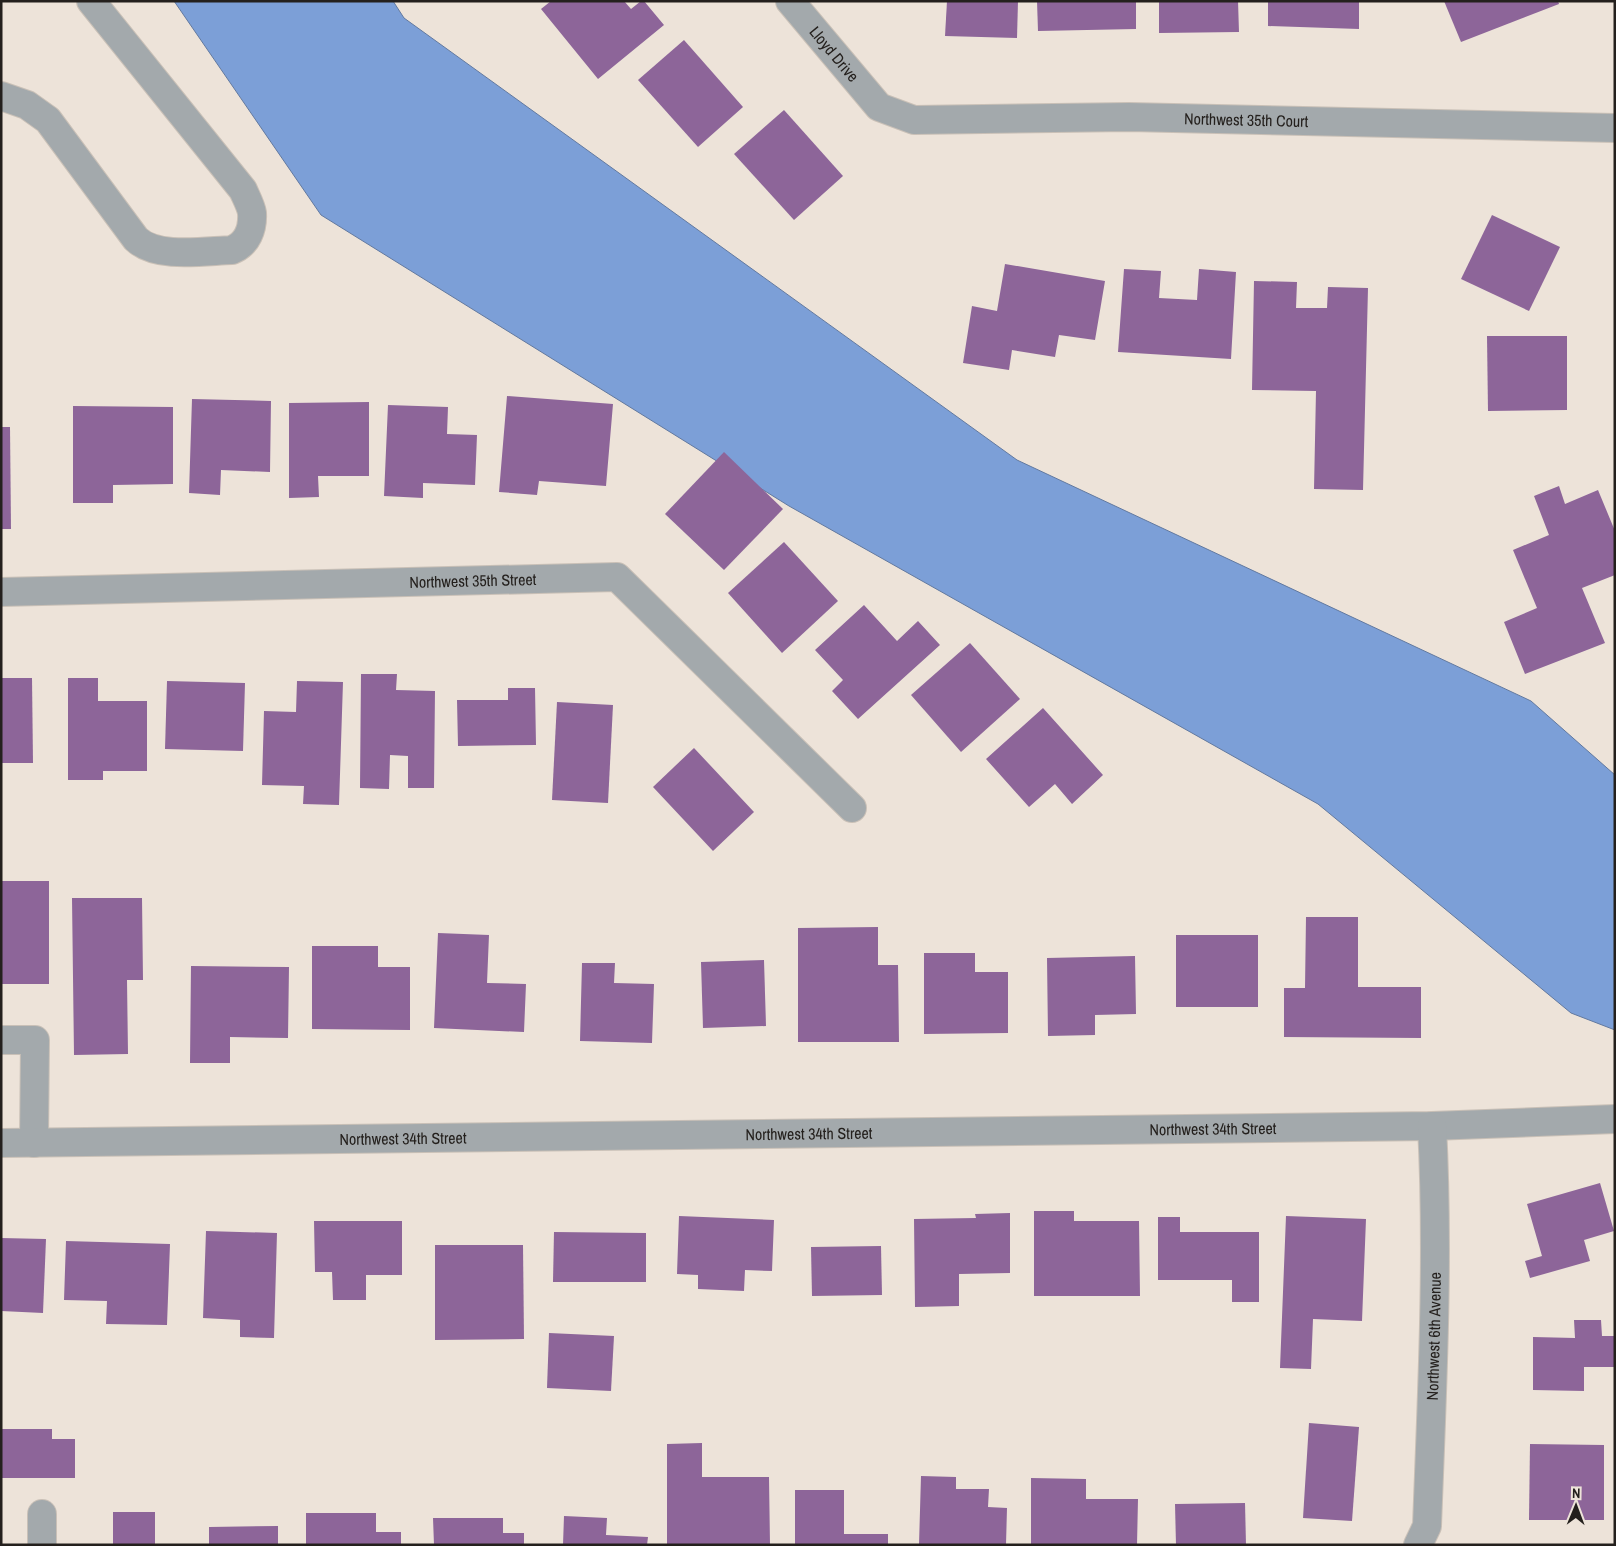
<svg xmlns="http://www.w3.org/2000/svg" width="1616" height="1546" font-family="'Archivo Narrow',sans-serif">
<style>
.water{fill:#7c9fd7;stroke:#62799f}
.building{fill:#8d6599}
.lines{fill:none;stroke-linecap:round;stroke-linejoin:round}
.minor-casing{stroke:#c9c0b7;stroke-width:30}
.minor{stroke:#a3a9ac;stroke-width:28}
.labels{text-anchor:middle;dominant-baseline:central;stroke-width:4;stroke-linejoin:round;paint-order:stroke}
.street-label{font-size:16px;fill:#24201d;stroke:#ede3d9}
</style>
<rect width="100%" height="100%" fill="#ede3d9"/>
<!-- water -->
<polygon class="water" points="174,1 393,1 404,18 1017,460 1531,701 1615,775 1615,1030 1571,1013 1318,804 789,506 321,215"/>
<!-- building -->
<g class="building">
<polygon points="551,1 624,1 631,9 641,1 644,1 664,25 598,79 541,9"/>
<polygon points="947,1 1018,1 1017,38 945,36"/>
<polygon points="1037,1 1136,1 1136,29 1038,31"/>
<polygon points="1159,1 1238,1 1239,32 1159,33"/>
<polygon points="1268,1 1359,1 1359,29 1268,26"/>
<polygon points="1444,1 1558,1 1559,4 1461,42"/>
<polygon points="684,40 743,107 698,147 638,80"/>
<polygon points="784,110 843,176 794,220 734,154"/>
<polygon points="1492,215 1560,247 1529,311 1461,279"/>
<polygon points="1005,264 1105,281 1095,340 1059,335 1055,357 1012,350 1009,370 963,363 972,306 997,311"/>
<polygon points="1124,269 1161,271 1159,298 1197,300 1199,269 1236,272 1231,359 1118,352"/>
<polygon points="1254,281 1297,282 1296,308 1327,308 1328,287 1368,288 1363,490 1314,489 1316,391 1252,390"/>
<polygon points="1487,336 1567,336 1567,410 1488,411"/>
<polygon points="507,396 613,404 606,486 539,481 537,495 499,492"/>
<polygon points="192,399 271,401 270,472 221,470 220,495 189,493"/>
<polygon points="369,402 369,476 318,476 319,497 289,498 289,403"/>
<polygon points="388,405 448,407 447,434 477,435 475,485 423,483 423,498 384,496"/>
<polygon points="73,406 173,407 173,484 113,485 113,503 73,503"/>
<polygon points="1,427 10,427 11,529 1,529"/>
<polygon points="724,452 783,509 724,570 665,514"/>
<polygon points="1559,486 1565,504 1598,490 1615,531 1615,575 1582,588 1605,643 1525,674 1504,622 1537,608 1513,550 1549,535 1534,496"/>
<polygon points="784,542 838,601 782,653 728,593"/>
<polygon points="864,605 897,641 918,621 940,645 858,719 832,691 843,680 815,650"/>
<polygon points="970,643 1020,699 961,752 911,695"/>
<polygon points="361,674 397,674 396,690 435,691 434,788 408,788 408,756 390,755 389,789 360,788"/>
<polygon points="1,678 32,678 33,763 1,763"/>
<polygon points="68,678 98,678 98,701 147,701 147,771 103,771 103,780 68,780"/>
<polygon points="167,681 245,683 243,751 165,749"/>
<polygon points="297,681 343,682 339,805 303,804 304,786 262,785 264,711 296,712"/>
<polygon points="508,688 535,688 536,745 458,746 457,700 508,700"/>
<polygon points="557,702 613,705 608,803 552,800"/>
<polygon points="1043,708 1103,775 1072,804 1055,784 1029,807 986,759"/>
<polygon points="694,748 754,812 713,851 653,787"/>
<rect x="1" y="881" width="48" height="103"/>
<polygon points="72,898 142,898 143,980 127,980 128,1054 74,1055"/>
<polygon points="1306,917 1358,917 1358,987 1421,987 1421,1038 1284,1037 1284,988 1305,988"/>
<polygon points="878,927 878,965 898,965 899,1042 798,1042 798,928"/>
<polygon points="438,933 489,935 487,983 526,984 524,1032 434,1028"/>
<rect x="1176" y="935" width="82" height="72"/>
<polygon points="312,946 378,946 378,967 410,967 410,1030 312,1029"/>
<polygon points="924,953 975,953 975,972 1008,972 1008,1033 924,1034"/>
<polygon points="1135,956 1136,1014 1095,1015 1095,1035 1048,1036 1047,958"/>
<polygon points="764,960 766,1026 703,1028 701,962"/>
<polygon points="582,963 615,963 614,983 654,984 652,1043 580,1041"/>
<polygon points="191,966 289,967 288,1038 230,1037 230,1063 190,1063"/>
<polygon points="1600,1183 1614,1231 1584,1240 1590,1261 1530,1278 1525,1261 1542,1256 1527,1204"/>
<polygon points="1034,1211 1074,1211 1074,1221 1139,1221 1140,1296 1034,1296"/>
<polygon points="1010,1213 1010,1273 959,1274 959,1306 915,1307 914,1219 976,1218 975,1214"/>
<polygon points="679,1216 774,1220 772,1271 745,1270 744,1291 698,1289 698,1275 677,1274"/>
<polygon points="1286,1216 1366,1219 1362,1321 1313,1319 1311,1369 1280,1368"/>
<polygon points="1158,1217 1180,1217 1180,1232 1259,1232 1259,1302 1232,1302 1232,1280 1158,1280"/>
<polygon points="314,1221 402,1221 402,1275 366,1275 366,1300 333,1300 332,1272 315,1272"/>
<polygon points="206,1231 277,1233 274,1338 240,1337 240,1320 203,1318"/>
<polygon points="554,1232 646,1233 646,1282 553,1282"/>
<polygon points="1,1238 46,1239 43,1313 1,1311"/>
<polygon points="66,1241 170,1244 167,1325 106,1324 107,1301 64,1300"/>
<polygon points="435,1245 523,1245 524,1339 435,1340"/>
<polygon points="881,1246 882,1295 812,1296 811,1247"/>
<polygon points="1574,1320 1601,1320 1602,1336 1615,1336 1615,1367 1584,1367 1584,1391 1533,1390 1533,1337 1575,1338"/>
<polygon points="549,1333 614,1336 611,1391 547,1388"/>
<polygon points="1309,1423 1359,1427 1352,1521 1303,1518"/>
<polygon points="1,1429 52,1429 52,1439 75,1439 75,1478 1,1478"/>
<polygon points="702,1443 702,1477 769,1477 770,1545 667,1545 667,1444"/>
<polygon points="1530,1444 1604,1445 1604,1520 1529,1520"/>
<polygon points="921,1476 956,1477 956,1489 989,1489 988,1507 1007,1508 1006,1545 919,1545"/>
<polygon points="1031,1478 1086,1479 1086,1499 1138,1499 1137,1545 1031,1545"/>
<polygon points="795,1490 844,1490 844,1534 888,1534 888,1545 795,1545"/>
<polygon points="1245,1503 1246,1545 1176,1545 1175,1504"/>
<rect x="113" y="1512" width="42" height="33"/>
<polygon points="306,1513 376,1513 376,1532 401,1532 401,1545 306,1545"/>
<polygon points="564,1516 607,1518 606,1535 648,1537 647,1545 563,1545"/>
<polygon points="433,1518 503,1518 503,1533 524,1533 524,1545 434,1545"/>
<polygon points="278,1526 278,1545 209,1545 209,1527"/>
</g>
<g class="lines">
<defs>
<g id="minor">
<path id="s1" d="M 790,1 L 879,107 L 914,120 L 1129,117 L 1615,128"/>
<path d="M 1,96 L 27,105 L 48,120 L 136,239 C 157,259 204,251 232,250 C 247,244 253,229 252,213 C 251,206 246,197 243,190 L 91,1"/>
<path id="s2" d="M 1,592 L 617,577 L 852,808"/>
<polyline points="1,1040 35,1040 34,1143"/>
<path id="s3" d="M 1,1143 L 1432,1126 L 1615,1119"/>
<polyline points="42,1545 42,1514"/>
<path id="s4" d="M 1418,1545 L 1427,1526 C 1432,1393 1439,1259 1432,1126"/>
</g>
</defs>
<!-- minor casing -->
<use href="#minor" class="minor-casing"/>
<!-- minor -->
<use href="#minor" class="minor"/>
</g>
<g class="labels">
<!-- street labels -->
<g class="street-label">
<text stroke="none"><textPath href="#s1" startOffset="69">Lloyd Drive</textPath></text>
<text stroke="none"><textPath href="#s1" startOffset="508">Northwest 35th Court</textPath></text>
<text stroke="none"><textPath href="#s2" startOffset="472">Northwest 35th Street</textPath></text>
<text stroke="none"><textPath href="#s3" startOffset="1212">Northwest 34th Street</textPath></text>
<text stroke="none"><textPath href="#s3" startOffset="808">Northwest 34th Street</textPath></text>
<text stroke="none"><textPath href="#s3" startOffset="402">Northwest 34th Street</textPath></text>
<text stroke="none"><textPath href="#s4" startOffset="211">Northwest 6th Avenue</textPath></text>
</g>
</g>
<!-- border -->
<rect width="1616" height="1546" fill="none" stroke="#24201d" stroke-width="5"/>
<!-- north arrow -->
<g transform="translate(1576 1506) rotate(1)" stroke="#ede3d9" stroke-width="4" paint-order="stroke">
<path d="M0-4L9 19L0 12L-9 19Z" fill="#24201d"/>
<text y="-8" font-size="14" font-weight="bold" text-anchor="middle" fill="#24201d">N</text>
</g>
</svg>
